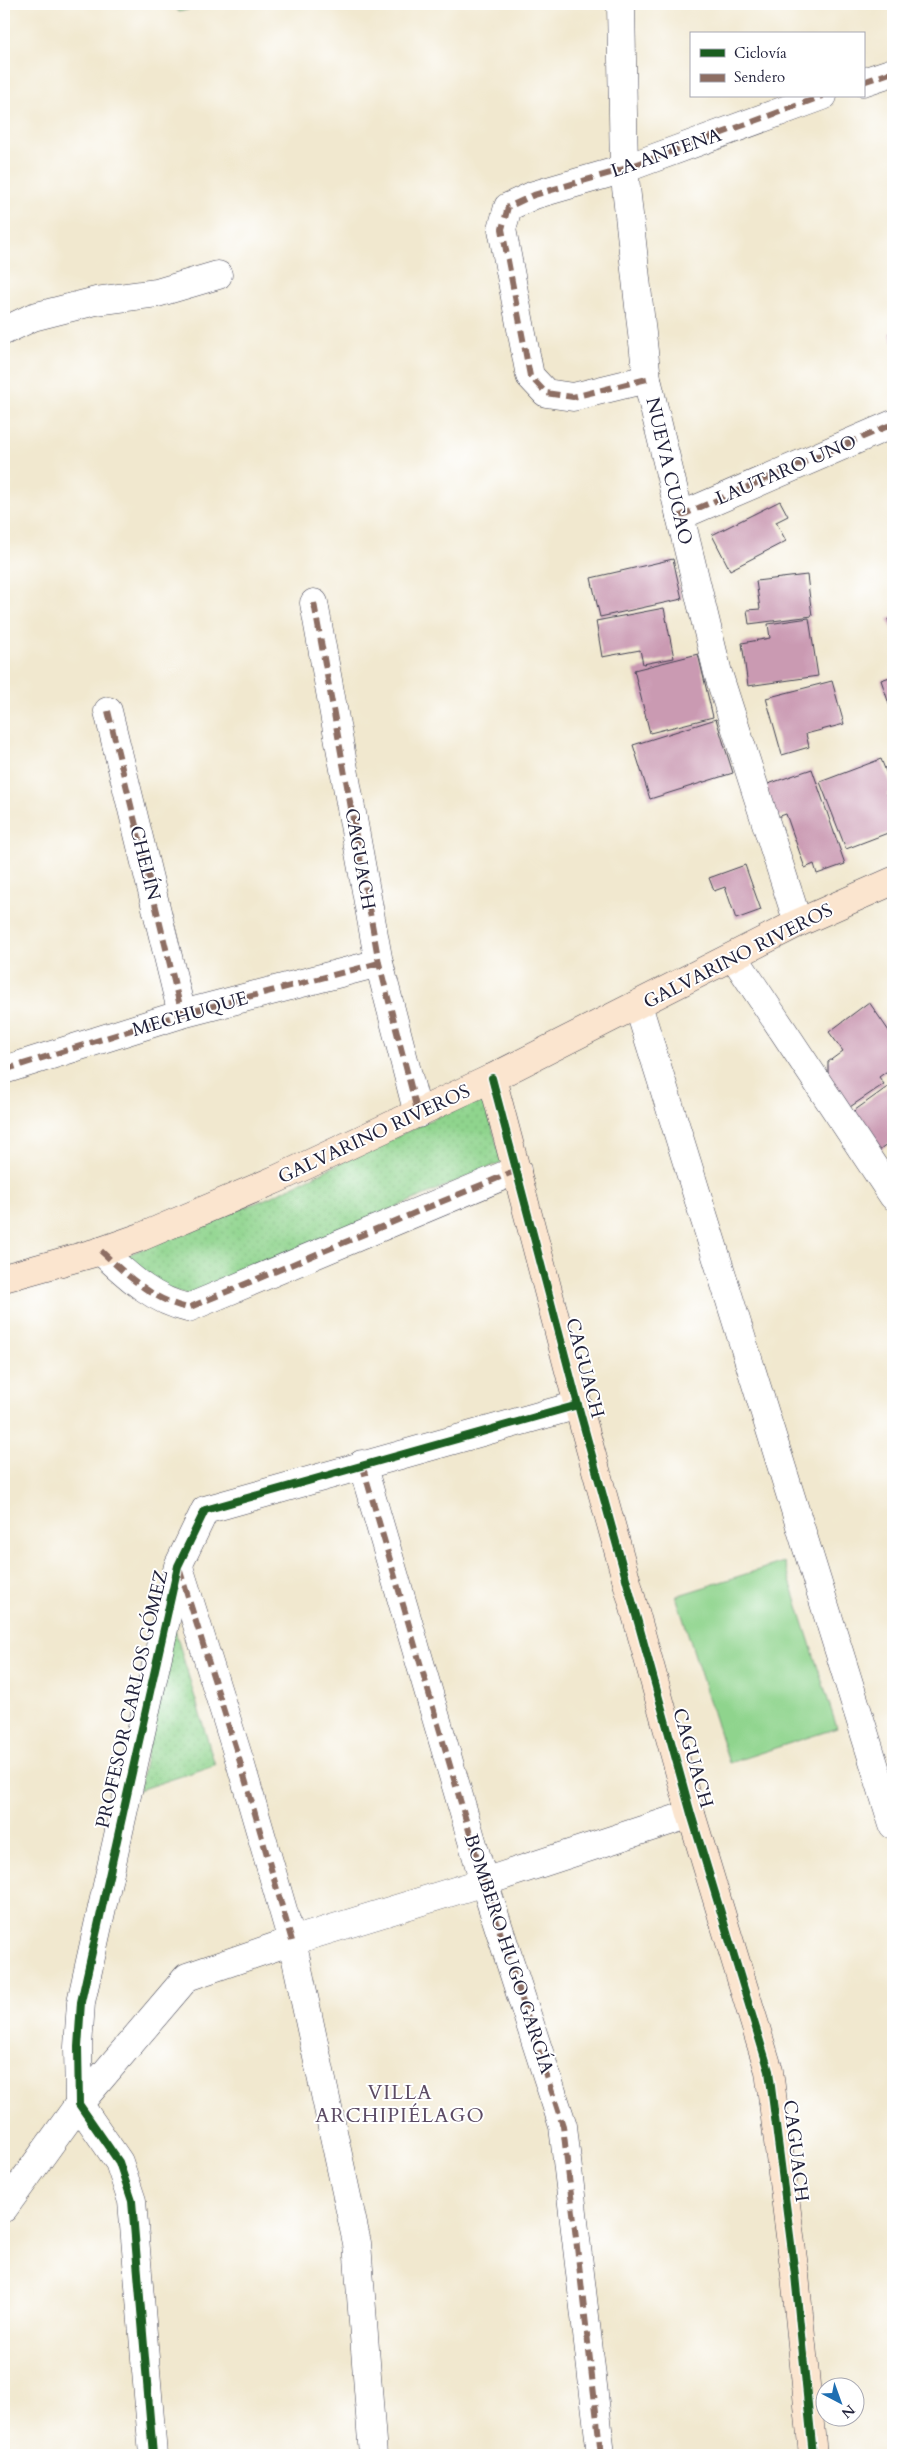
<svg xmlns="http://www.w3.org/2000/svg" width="897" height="2459" font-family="Cardo,serif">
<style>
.grass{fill:url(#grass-dots);stroke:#587b64}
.garden{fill:#8fd48d;stroke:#587b64}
.building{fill:#ca9ab2}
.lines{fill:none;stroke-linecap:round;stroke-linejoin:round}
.street-casing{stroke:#414051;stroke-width:29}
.secondary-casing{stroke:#414051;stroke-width:29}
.street{stroke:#fff;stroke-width:28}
.secondary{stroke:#fbe5cf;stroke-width:28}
.quiet{stroke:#8d6e63;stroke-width:6;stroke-dasharray:12 6;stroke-linecap:butt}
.cycleway-casing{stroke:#fff;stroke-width:11}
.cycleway{stroke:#1b5e20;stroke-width:8}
.labels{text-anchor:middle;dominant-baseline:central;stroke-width:4;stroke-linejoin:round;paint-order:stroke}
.street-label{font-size:19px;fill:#22223b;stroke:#fff}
.neighbourhood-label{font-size:20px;letter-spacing:1px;fill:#5d4c65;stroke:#fff}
</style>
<defs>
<pattern id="grass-dots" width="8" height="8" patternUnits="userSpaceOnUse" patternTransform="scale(1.25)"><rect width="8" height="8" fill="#8fd48d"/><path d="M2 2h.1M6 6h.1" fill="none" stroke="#7bb67b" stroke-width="1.8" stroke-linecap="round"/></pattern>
</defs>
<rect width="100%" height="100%" fill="#fff"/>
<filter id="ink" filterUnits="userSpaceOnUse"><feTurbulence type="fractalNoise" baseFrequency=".02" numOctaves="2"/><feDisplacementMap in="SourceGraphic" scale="10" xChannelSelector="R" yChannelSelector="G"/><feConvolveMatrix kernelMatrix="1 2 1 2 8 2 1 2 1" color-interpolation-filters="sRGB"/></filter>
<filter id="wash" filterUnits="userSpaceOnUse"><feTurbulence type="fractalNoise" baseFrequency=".0096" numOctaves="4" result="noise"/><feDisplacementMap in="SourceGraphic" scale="20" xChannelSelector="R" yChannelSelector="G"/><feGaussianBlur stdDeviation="1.12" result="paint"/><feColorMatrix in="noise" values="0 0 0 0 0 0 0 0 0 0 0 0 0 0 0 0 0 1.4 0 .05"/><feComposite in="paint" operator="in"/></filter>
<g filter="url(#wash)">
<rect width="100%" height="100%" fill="#f1e8cf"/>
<!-- grass -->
<g class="grass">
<polygon points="172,4 209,4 179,12"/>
<polygon points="483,1095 502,1162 190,1295 165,1288 125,1256 268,1198"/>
<polygon points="174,1627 215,1765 139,1790"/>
</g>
<!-- garden -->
<polygon class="garden" points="784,1562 837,1728 729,1763 676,1596"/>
<g id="blocks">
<!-- building -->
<g class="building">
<polygon points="893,331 893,343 889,333"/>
<polygon points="780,501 788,516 776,522 786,541 730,570 712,535"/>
<polygon points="673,559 682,599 600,617 591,578"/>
<polygon points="807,575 812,616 749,624 747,610 760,609 756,581"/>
<polygon points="664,608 674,658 643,664 640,650 602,657 596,621"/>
<polygon points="893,617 893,633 888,619"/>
<polygon points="809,618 818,676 748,686 742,643 770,638 768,624"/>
<polygon points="698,654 713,717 650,733 634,670"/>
<polygon points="893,676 893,716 881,680"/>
<polygon points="832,681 844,724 806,734 809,747 782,755 766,698"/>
<polygon points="716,719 733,773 650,799 633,745"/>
<polygon points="881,759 893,789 887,794 893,811 893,831 846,849 820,782"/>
<polygon points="812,769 845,864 817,874 814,864 805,868 786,814 777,817 765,785"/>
<polygon points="745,865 761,910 736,919 725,887 714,891 709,878"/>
<polygon points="869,1002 893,1037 893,1050 887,1054 893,1062 893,1067 879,1077 884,1084 844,1111 828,1087 828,1062 843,1051 829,1032"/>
<polygon points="893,1083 893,1140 879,1151 851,1113"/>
</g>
</g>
</g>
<g filter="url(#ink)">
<use href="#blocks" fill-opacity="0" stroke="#414051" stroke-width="1"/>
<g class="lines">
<defs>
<g id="street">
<polyline points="621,4 624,169 647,379 718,673 798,923"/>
<polyline points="863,82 893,72"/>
<polyline points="4,331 33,317 96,301 157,293 218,275"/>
<polyline points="647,379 573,397 546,393 530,376 502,229 508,207 534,195 624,169 823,96"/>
<polyline points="680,516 893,424"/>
<polyline points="314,603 379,963 418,1114"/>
<polyline points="108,711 182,1014"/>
<polyline points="734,957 893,1196"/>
<polyline points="638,1005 893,1825"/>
<polyline points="4,1070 182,1014 379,963"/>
<path d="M 101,1251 C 127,1275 152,1300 188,1308 L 517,1170"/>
<polyline points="362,1464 484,1882 563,2126 601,2455"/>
<polyline points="179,1567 240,1762 292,1941 357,2243 373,2455"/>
<polyline points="4,2208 79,2104 187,1977 292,1941 484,1882 691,1814"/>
<polyline points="153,2455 132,2201 119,2162 79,2104 78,2047 81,2002 178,1566 205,1510 578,1405"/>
</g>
<g id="secondary">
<polyline points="492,1078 578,1405 691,1814 769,2071 795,2275 813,2455"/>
<polyline points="4,1278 101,1251 141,1237 277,1179 492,1078 798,923 893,881"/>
</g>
</defs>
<!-- street casing -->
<use href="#street" class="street-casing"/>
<!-- secondary casing -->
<use href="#secondary" class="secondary-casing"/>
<!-- street -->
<use href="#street" class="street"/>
<!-- secondary -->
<use href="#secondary" class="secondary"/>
<!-- quiet -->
<g class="quiet">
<polyline points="863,82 893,72"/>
<polyline points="647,379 573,397 546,393 530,376 502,229 508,207 534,195 624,169 823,96"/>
<polyline points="680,516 893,424"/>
<polyline points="314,603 379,963 418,1114"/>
<polyline points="108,711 182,1014"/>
<polyline points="4,1070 182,1014 379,963"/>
<path d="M 101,1251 C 127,1275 152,1300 188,1308 L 517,1170"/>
<polyline points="362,1464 484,1882 563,2126 601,2455"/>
<polyline points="179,1568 240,1762 292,1941"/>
</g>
<defs>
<g id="cycleway">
<polyline points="492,1078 578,1405 691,1814 769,2071 795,2275 813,2455"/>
<polyline points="153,2455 132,2201 119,2162 79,2104 78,2047 81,2002 178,1566 205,1510 578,1405"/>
</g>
</defs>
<!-- cycleway casing -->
<use href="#cycleway" class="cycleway-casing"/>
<!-- cycleway -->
<use href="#cycleway" class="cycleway"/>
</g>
</g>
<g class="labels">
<!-- street labels -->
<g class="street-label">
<text transform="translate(666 153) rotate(-19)">LA ANTENA</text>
<text transform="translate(786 470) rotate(-23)">LAUTARO UNO</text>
<text transform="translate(669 471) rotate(77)">NUEVA CUCAO</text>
<text transform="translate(360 859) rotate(80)">CAGUACH</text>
<text transform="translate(145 863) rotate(76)">CHELÍN</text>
<text transform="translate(738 956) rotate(-27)">GALVARINO RIVEROS</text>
<text transform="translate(190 1014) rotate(-16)">MECHUQUE</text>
<text transform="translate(374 1134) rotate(-25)">GALVARINO RIVEROS</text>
<text transform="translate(585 1368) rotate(75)">CAGUACH</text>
<text transform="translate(132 1699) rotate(-77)">PROFESOR CARLOS GÓMEZ</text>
<text transform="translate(693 1758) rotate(74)">CAGUACH</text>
<text transform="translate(509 1954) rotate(72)">BOMBERO HUGO GARCÍA</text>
<text transform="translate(796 2151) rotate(83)">CAGUACH</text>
</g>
<!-- neighbourhood labels -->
<g class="neighbourhood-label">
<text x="400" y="2092">VILLA<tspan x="400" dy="23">ARCHIPIÉLAGO</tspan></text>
</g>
</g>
<!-- margin -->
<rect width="897" height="2459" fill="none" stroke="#fff" stroke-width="20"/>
<!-- legend -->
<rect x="690" y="32" width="175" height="65" fill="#ffffff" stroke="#a7a7b1"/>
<rect x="700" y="49" width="25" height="8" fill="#1b5e20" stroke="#a7a7b1"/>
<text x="734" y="58" font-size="15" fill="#22223b">Ciclovía</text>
<rect x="700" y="74" width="25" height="8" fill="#8d6e63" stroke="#a7a7b1"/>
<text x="734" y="82" font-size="15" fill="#22223b">Sendero</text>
<!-- north arrow -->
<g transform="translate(840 2402) rotate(139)"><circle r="24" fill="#ffffff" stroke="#a7a7b1"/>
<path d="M0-4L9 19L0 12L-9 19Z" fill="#1f6fb2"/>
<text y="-8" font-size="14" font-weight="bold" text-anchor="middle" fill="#22223b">N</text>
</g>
</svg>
